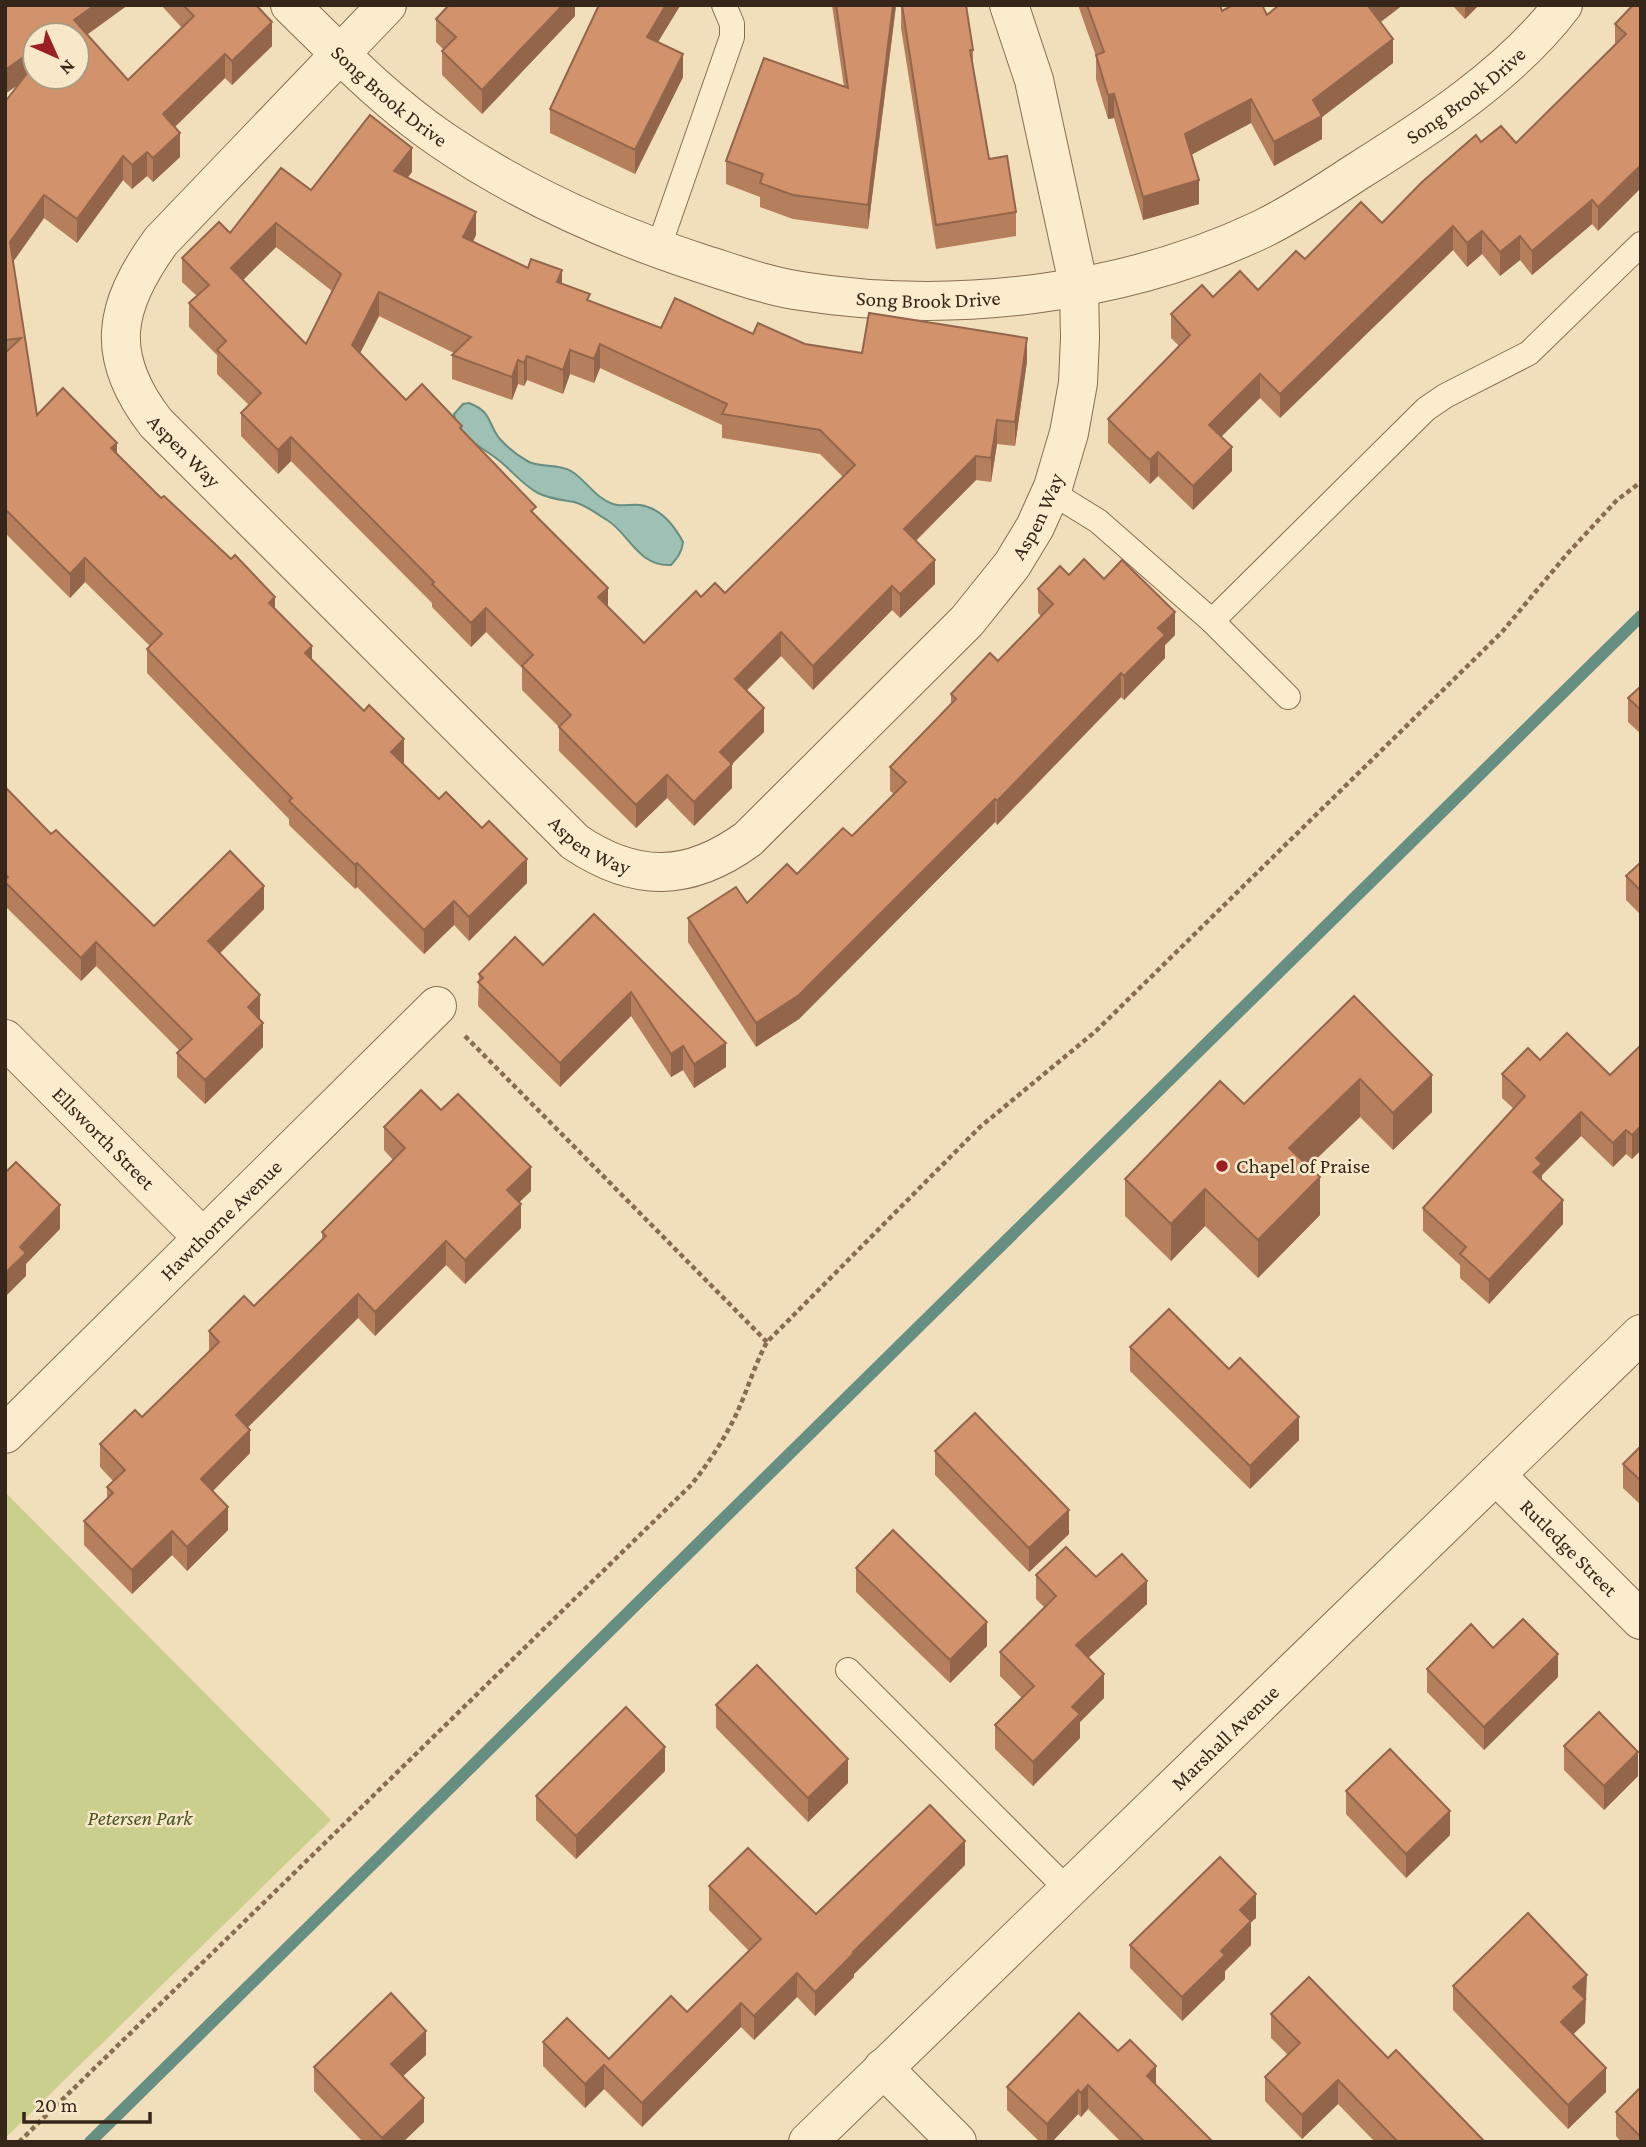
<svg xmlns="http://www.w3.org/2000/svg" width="1646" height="2147" font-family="'Crimson Pro',serif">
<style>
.green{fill:#cacf8d}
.water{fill:#9fc1b5;stroke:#668e83;stroke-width:2}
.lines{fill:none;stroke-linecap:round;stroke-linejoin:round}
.stream{stroke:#668e83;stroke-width:12}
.service-casing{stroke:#886d53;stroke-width:26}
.minor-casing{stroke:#886d53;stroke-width:40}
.path{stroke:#886d53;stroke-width:4.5;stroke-dasharray:5 3.5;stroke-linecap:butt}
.service{stroke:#fbeccd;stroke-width:24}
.minor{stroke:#fbeccd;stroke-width:38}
.wall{fill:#b57e5d;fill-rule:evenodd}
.shaded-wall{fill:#93664c}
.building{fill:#d2926c;stroke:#93664c;stroke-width:2;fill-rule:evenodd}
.poi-dot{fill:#9b1f25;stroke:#f8e8ca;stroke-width:2.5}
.labels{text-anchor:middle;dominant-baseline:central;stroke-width:5;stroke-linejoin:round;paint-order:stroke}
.street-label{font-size:21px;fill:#362619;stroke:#f8e8ca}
.poi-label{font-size:21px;fill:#362619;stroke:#f8e8ca;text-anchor:start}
.park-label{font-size:21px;font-style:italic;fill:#49541e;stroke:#f8e8ca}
</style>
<rect width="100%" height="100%" fill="#f1deba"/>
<!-- green -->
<polygon class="green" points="5,1492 331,1820 5,2138"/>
<!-- water -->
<path class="water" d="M 469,403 C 492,412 487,422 499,438 C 507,447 518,456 529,462 C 542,468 558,463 571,471 C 586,480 595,498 613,504 C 621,507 631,504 640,505 C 661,508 674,525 683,542 C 682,552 678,557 671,565 C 638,567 629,533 607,520 C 597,514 586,505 574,502 C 562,500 550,499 538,493 C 523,485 514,473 501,462 C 488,451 470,443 459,429 C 456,424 455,420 454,414 L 463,404 Z"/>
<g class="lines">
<!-- stream -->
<polyline class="stream" points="90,2142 1641,616"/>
<defs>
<g id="service">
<polyline points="658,249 732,37 732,24 724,5"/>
<polyline points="1051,492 1098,521 1212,621 1426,409 1445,396 1529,353 1641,244"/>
<polyline points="1212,621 1288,697"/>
<polyline points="848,1670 1067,1889"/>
</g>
<g id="minor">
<path id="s1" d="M 290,5 C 338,52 386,102 442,140 C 521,194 611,234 703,264 C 735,274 767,286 801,291 C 952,315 1123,295 1262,229 C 1294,213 1325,193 1355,173 C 1427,128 1511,74 1563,5"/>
<path id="s2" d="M 387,5 L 161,241 C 113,307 104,356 156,423 L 575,842 C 636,883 689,882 748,839 L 967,621 L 1012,565 L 1035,527 L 1053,487 L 1069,433 L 1078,383 L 1080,338 L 1079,288 L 1034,80 L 1009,5"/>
<path id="s3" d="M 5,1039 L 203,1238"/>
<path id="s4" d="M 5,1434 L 437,1006"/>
<path id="s5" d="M 1496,1475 L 1641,1620"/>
<polyline points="883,2068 957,2142"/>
<path id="s6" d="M 808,2142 L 1641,1334"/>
</g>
</defs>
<!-- service casing -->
<use href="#service" class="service-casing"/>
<!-- minor casing -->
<use href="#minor" class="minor-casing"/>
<!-- path -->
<g class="path">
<polyline points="465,1036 767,1342"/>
<path d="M 19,2142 L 691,1485 C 708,1464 723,1441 735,1417 C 747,1392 754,1366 767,1342 L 980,1127 L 1096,1031 L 1502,632 L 1567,554 L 1617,500 L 1641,482"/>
</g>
<!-- service -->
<use href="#service" class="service"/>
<!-- minor -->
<use href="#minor" class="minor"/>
</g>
<!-- wall -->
<g class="wall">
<polygon points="161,5 256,5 272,46 232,85 225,78 175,127 180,157 153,182 147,176 132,189 123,180 77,243 44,218 13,262 37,415 117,454 275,609 312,659 404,763 403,764 527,883 469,941 454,925 424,954 357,887 355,889 289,825 289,819 147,673 147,649 150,646 85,582 70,598 5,533 5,102 19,85 87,35 128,80 182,28"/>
<polygon points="575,5 575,16 482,114 442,75 442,51 444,50 436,42 436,19"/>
<polygon points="680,5 658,42 683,77 635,174 550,133 550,109"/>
<polygon points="832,5 966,5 973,50 973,66 989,159 1016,212 1016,236 936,249 901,28 901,6 896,6 868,229 793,219 760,207 760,197 726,184 726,161 844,87"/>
<polygon points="1078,5 1220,5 1222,11 1380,22 1393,63 1322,117 1322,139 1274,166 1251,123 1191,155 1199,204 1143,220 1114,118 1108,119 1096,79 1096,56"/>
<polygon points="1452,5 1479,5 1465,19"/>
<polygon points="1633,5 1598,231 1592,224 1532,275 1520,260 1500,276 1482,254 1467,267 1453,250 1280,418 1260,398 1221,437 1232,471 1193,510 1158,476 1150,484 1108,443 1108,419 1179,346 1171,338 1171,314 1213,297 1258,290 1305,259 1382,223 1481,142 1516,143 1615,44 1615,24"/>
<path d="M 412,172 L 407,178 L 476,235 L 473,242 L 562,284 L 590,301 L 661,328 L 753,334 L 805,344 L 862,353 L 1027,361 L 1015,446 L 997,444 L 991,482 L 976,480 L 916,541 L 935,584 L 900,618 L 892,610 L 813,690 L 781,656 L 747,690 L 764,732 L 732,764 L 732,788 L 694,826 L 667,798 L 636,828 L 559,751 L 559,727 L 522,690 L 522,668 L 486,632 L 471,647 L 432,607 L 432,603 L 291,461 L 278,474 L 241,436 L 241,413 L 249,405 L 217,374 L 217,355 L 189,327 L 189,303 L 197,296 L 182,282 L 182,258 L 311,190 ZM 276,247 L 332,291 L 306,344 L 243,280 ZM 379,316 L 454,353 L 452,355 L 452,379 L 512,400 L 518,384 L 524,386 L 527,380 L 563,394 L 570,374 L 594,383 L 600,368 L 722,425 L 722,438 L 820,454 L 843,477 L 725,593 L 701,597 L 644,643 L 608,607 L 536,515 L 462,430 L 406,400 L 360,353 Z"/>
<polygon points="1069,575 1104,579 1175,635 1165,645 1165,658 1124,700 1121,697 997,825 995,822 799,1019 756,1047 688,942 688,918 747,903 797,874 852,836 894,794 890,791 890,767 951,704 951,694 998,661 1041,616 1038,613 1038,589"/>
<polygon points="1641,686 1641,734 1628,722 1628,698"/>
<polygon points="5,787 51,834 154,926 264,909 220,953 260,1019 263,1047 205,1104 177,1077 177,1053 180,1051 96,966 81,981 5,906"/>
<polygon points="1641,862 1641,915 1626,900 1626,876"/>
<polygon points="594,914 726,1067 694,1088 683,1070 671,1077 631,1016 560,1087 478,1006 479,974 543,965"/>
<polygon points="1354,996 1432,1112 1393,1150 1360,1117 1308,1167 1320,1215 1258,1278 1205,1226 1171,1261 1125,1216 1125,1179 1244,1104"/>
<polygon points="1641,1045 1641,1150 1632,1159 1626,1154 1613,1167 1581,1136 1542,1175 1542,1180 1563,1224 1489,1304 1460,1278 1460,1265 1423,1231 1423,1208 1514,1109 1502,1098 1502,1074 1540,1060 1610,1075"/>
<polygon points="441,1110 531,1191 519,1202 521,1228 465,1284 446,1265 375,1336 358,1318 248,1427 250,1453 213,1491 228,1530 187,1571 172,1555 132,1594 84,1545 84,1521 107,1499 107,1487 113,1481 100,1467 100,1444 142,1417 209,1352 209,1331 254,1306 322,1239 322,1232 393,1160 384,1150 384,1127"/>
<polygon points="1130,1347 1299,1440 1250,1489 1130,1371"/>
<polygon points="1641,1446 1641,1505 1623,1488 1623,1464"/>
<polygon points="935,1451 1069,1534 1029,1572 935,1475"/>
<polygon points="856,1568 987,1646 950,1683 856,1592"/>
<polygon points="1036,1575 1096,1577 1147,1604 1088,1658 1104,1698 1080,1722 1080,1738 1033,1786 995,1749 995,1725 1022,1698 1000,1676 1000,1652 1044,1607 1036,1599"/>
<polygon points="1493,1648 1558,1677 1484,1750 1427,1692 1427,1669"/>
<polygon points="716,1705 848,1783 808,1822 716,1728"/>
<polygon points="1564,1746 1638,1776 1604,1810 1564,1770"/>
<polygon points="665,1771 576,1859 536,1820 536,1796"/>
<polygon points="1346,1791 1450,1835 1406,1878 1346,1814"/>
<polygon points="965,1865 854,1974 854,1977 815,2016 797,1997 754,2040 741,2027 642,2127 604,2089 585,2108 543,2066 543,2042 609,2059 687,2012 749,1951 709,1910 709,1886 816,1914"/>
<polygon points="1256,1918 1251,1922 1251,1945 1225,1971 1225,1979 1182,2021 1130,1968 1130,1945"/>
<polygon points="1453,1986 1587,1999 1585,2000 1585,2023 1573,2034 1606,2092 1568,2129 1453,2010"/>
<polygon points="1271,2014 1388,2058 1485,2142 1375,2142 1338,2104 1302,2139 1265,2101 1265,2077 1288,2055 1271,2038"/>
<polygon points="1118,2051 1156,2085 1213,2142 1121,2142 1088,2109 1081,2117 1078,2114 1052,2142 1040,2142 1007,2110 1007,2087"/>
<polygon points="426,2055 403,2076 424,2122 403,2142 363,2142 314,2091 314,2067"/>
<polygon points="1641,2087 1641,2142 1621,2142 1616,2136 1616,2112"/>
</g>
<!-- shaded-wall -->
<g class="shaded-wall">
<polygon points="95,5 128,5 77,42 74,20"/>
<polygon points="563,5 575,5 575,16 482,114 482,90"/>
<polygon points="666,5 680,6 647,60 647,37"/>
<polygon points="893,5 896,5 868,229 868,205"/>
<polygon points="1371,5 1403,5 1369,31 1369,7"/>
<polygon points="1465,5 1479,5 1465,19"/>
<polygon points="272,22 272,46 232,85 232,61"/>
<polygon points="1393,39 1393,63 1322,117 1322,139 1274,166 1274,142 1313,100"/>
<polygon points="35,49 35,73 5,94 5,70"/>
<polygon points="225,54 225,78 163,138 163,114"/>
<polygon points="683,54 683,77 635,174 635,150"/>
<polygon points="1114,94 1114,118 1108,119 1108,95"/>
<polygon points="1251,99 1251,123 1185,158 1185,134"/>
<polygon points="180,133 180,157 153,182 153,158"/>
<polygon points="412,148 412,172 394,195 394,171"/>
<polygon points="147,152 147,176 132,189 132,165"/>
<polygon points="123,156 123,180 77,243 77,219"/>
<polygon points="1641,165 1641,188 1598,231 1598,207"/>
<polygon points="1199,180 1199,204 1143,220 1143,197"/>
<polygon points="44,195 44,218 10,266 10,242"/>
<polygon points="1592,200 1592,224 1532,275 1532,251"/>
<polygon points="476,212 476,235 463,261 463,237"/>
<polygon points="276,223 276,247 231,292 231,268"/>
<polygon points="1453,226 1453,250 1280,418 1280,394"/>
<polygon points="1482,231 1482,254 1467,267 1467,243"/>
<polygon points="1520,236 1520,260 1500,276 1500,252"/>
<polygon points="562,270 562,294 557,282"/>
<polygon points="379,292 379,316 352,369 352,345"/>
<polygon points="1027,338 1027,361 1015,446 1015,422"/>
<polygon points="600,344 600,368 594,383 594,359"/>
<polygon points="570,350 570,374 563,394 563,370"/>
<polygon points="527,356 527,380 524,386 524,363"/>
<polygon points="518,360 518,384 512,400 512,377"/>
<polygon points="1260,374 1260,398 1209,449 1209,425"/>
<polygon points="997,420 997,444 991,482 991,458"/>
<polygon points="291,437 291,461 278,474 278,450"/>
<polygon points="117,443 117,466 111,448"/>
<polygon points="1232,447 1232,471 1193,510 1193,486"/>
<polygon points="1158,452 1158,476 1150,484 1150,460"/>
<polygon points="976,456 976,480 904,552 904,529"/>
<polygon points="85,558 85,582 70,598 70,574"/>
<polygon points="935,560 935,584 900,618 900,594"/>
<polygon points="892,586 892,610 813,690 813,666"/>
<polygon points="608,588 608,611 598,597"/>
<polygon points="275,597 275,621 269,603"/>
<polygon points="486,608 486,632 471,647 471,623"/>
<polygon points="1175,612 1175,635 1165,645 1165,658 1124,700 1124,676 1158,628"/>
<polygon points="781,632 781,656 735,702 735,679"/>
<polygon points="312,646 312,670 305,653"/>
<polygon points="1121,673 1121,697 997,825 997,801"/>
<polygon points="764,708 764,732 720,776 720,752"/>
<polygon points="404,739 404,763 391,776 391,752"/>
<polygon points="732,764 732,788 694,826 694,802"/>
<polygon points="667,775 667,798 636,828 636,805"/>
<polygon points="995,799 995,822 799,1019 756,1047 756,1023"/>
<polygon points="527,859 527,883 469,941 469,917"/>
<polygon points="357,863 357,887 355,889 355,865"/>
<polygon points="264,886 264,909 208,965 208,941"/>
<polygon points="454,901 454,925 424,954 424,930"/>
<polygon points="96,942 96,966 81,981 81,958"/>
<polygon points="631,992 631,1016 560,1087 560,1063"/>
<polygon points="260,995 260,1019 248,1031 248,1007"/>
<polygon points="263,1023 263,1047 205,1104 205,1080"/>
<polygon points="726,1043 726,1067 694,1088 694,1064"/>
<polygon points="683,1046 683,1070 671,1077 671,1054"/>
<polygon points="1432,1075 1432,1112 1393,1150 1393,1113"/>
<polygon points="1360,1079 1360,1117 1289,1185 1289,1148"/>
<polygon points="1581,1112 1581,1136 1542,1175 1542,1187 1533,1172 1536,1158"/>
<polygon points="1641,1126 1641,1150 1632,1159 1632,1135"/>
<polygon points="1626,1130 1626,1154 1613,1167 1613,1143"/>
<polygon points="531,1167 531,1191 507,1214 507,1190"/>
<polygon points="1320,1177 1320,1215 1258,1278 1258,1240"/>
<polygon points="1205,1189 1205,1226 1171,1261 1171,1224"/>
<polygon points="1563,1200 1563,1224 1489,1304 1489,1280"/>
<polygon points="521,1204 521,1228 465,1284 465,1260"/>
<polygon points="60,1205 60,1229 26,1264 26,1276 5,1297 5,1273 20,1247"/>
<polygon points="446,1241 446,1265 375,1336 375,1312"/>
<polygon points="358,1294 358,1318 236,1439 236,1415"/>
<polygon points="1299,1417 1299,1440 1250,1489 1250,1466"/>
<polygon points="250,1430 250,1453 201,1503 201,1479"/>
<polygon points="228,1507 228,1530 187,1571 187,1547"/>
<polygon points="1069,1510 1069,1534 1029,1572 1029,1548"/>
<polygon points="172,1531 172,1555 132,1594 132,1570"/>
<polygon points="1147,1581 1147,1604 1076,1669 1076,1645"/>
<polygon points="987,1622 987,1646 950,1683 950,1660"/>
<polygon points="1558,1654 1558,1677 1484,1750 1484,1727"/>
<polygon points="1104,1674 1104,1698 1080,1722 1080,1738 1033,1786 1033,1762 1072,1707"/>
<polygon points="665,1747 665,1771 576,1859 576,1836"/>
<polygon points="1638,1752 1638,1776 1604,1810 1604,1786"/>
<polygon points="848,1759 848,1783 808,1822 808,1798"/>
<polygon points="1450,1811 1450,1835 1406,1878 1406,1854"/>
<polygon points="965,1841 965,1865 854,1974 854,1977 815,2016 815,1992 853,1952"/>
<polygon points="1256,1894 1256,1918 1251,1922 1251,1945 1225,1971 1225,1979 1182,2021 1182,1997 1221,1951 1240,1910"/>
<polygon points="797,1973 797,1997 754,2040 754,2016"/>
<polygon points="1587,1975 1585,2023 1561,2046 1561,2022 1573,1987"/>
<polygon points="741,2003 741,2027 642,2127 642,2103"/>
<polygon points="426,2031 426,2055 391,2087 391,2064"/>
<polygon points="604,2065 604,2089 585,2108 585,2084"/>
<polygon points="1156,2066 1156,2090 1147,2076"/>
<polygon points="1606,2068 1606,2092 1568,2129 1568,2105"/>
<polygon points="1338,2080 1338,2104 1302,2139 1302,2115"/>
<polygon points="1088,2085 1088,2109 1081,2117 1081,2093"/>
<polygon points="1078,2090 1078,2114 1052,2142 1047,2142 1047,2124"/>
<polygon points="424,2098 424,2122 403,2142 382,2142 382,2138"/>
</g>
<!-- building -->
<g class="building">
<polygon points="5,5 95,5 74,20 128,80 194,16 183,5 256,5 272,22 232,61 225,54 163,114 180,133 153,158 147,152 132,165 123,156 77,219 44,195 10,242 37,415 63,388 117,443 111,448 161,498 164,496 231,559 235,555 275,597 269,603 312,646 305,653 364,711 369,705 404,739 391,752 439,799 446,792 482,828 489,821 527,859 469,917 454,901 424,930 357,863 355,865 289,801 292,798 147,649 162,634 85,558 70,574 5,509 5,353 21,338 5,340 5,102 35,63 35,77 77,77 77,35 57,35 58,33 55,35 35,35 35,49 5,70"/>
<polygon points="449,5 563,5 482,90 442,51 456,37 436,19"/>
<polygon points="599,5 666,5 647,37 683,54 635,150 550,109"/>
<polygon points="836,5 893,5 868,205 793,195 760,183 763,174 726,161 764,58 848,88"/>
<polygon points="902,5 966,5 973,50 970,50 989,159 1007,156 1016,212 936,225"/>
<polygon points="1087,5 1220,5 1222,11 1233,5 1262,5 1267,15 1279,5 1371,5 1369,7 1393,39 1313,100 1322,116 1274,142 1251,99 1185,134 1199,180 1143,197 1114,94 1108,95 1096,55 1104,52"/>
<polygon points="1633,5 1641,5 1641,165 1598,207 1592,200 1532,251 1520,236 1500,252 1482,231 1467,243 1453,226 1280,394 1260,374 1209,425 1232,447 1193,486 1158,452 1150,460 1108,419 1190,335 1171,314 1202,285 1213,297 1240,271 1258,290 1296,251 1305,259 1361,202 1382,223 1422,182 1476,135 1481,142 1501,126 1516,143 1626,34 1615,24"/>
<path d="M 370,115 L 412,148 L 394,171 L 476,212 L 463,237 L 528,268 L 531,259 L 562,270 L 557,282 L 590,294 L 587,300 L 661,328 L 675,298 L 753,334 L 758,323 L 805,344 L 862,353 L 869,313 L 1027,338 L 1015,422 L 997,420 L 991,458 L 976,456 L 904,529 L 935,560 L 900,594 L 892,586 L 813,666 L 781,632 L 735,679 L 764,708 L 720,752 L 732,764 L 694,802 L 667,775 L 636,805 L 559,727 L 571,715 L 522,666 L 533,655 L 486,608 L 471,623 L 432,584 L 434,582 L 291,437 L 278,450 L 241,413 L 261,393 L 217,350 L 226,341 L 189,303 L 209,285 L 182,258 L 219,222 L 230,233 L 281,168 L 311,190 ZM 276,223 L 341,274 L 306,344 L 231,268 ZM 379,292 L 471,337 L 452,355 L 512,377 L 518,360 L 524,363 L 527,356 L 563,370 L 570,350 L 594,359 L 600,344 L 727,404 L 722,414 L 820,430 L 855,465 L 725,593 L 715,583 L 701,597 L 696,591 L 644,643 L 598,597 L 608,588 L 531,511 L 536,507 L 460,428 L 462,426 L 422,384 L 406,400 L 352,345 Z"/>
<polygon points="1084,559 1104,579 1122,560 1175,612 1158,628 1165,635 1124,676 1121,673 997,801 995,799 799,995 756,1023 688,918 736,887 747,903 787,864 797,874 843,828 852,836 906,782 890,767 956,699 951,694 990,653 998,661 1053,604 1038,589 1060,566 1069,575"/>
<polygon points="1641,686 1641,710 1628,698"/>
<polygon points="5,787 51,834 56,830 154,926 230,851 264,886 208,941 260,995 248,1007 263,1023 205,1080 177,1053 192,1039 96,942 81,958 5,882 5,880 8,877 5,874"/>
<polygon points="1641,862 1641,891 1626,876"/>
<polygon points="594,914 726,1043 694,1064 683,1046 671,1054 631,992 560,1063 478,982 483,978 479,974 515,937 543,965"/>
<polygon points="1354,996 1432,1075 1393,1113 1360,1079 1289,1148 1320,1177 1258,1240 1205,1189 1171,1224 1125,1179 1220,1081 1244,1104"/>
<polygon points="1567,1033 1610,1075 1641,1045 1641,1126 1632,1135 1626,1130 1613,1143 1581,1112 1536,1158 1542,1164 1533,1172 1563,1200 1489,1280 1460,1254 1466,1247 1423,1208 1525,1096 1502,1074 1528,1048 1540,1060"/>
<polygon points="421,1090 441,1110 458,1094 531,1167 507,1190 521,1204 465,1260 446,1241 375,1312 358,1294 236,1415 250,1430 201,1479 228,1507 187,1547 172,1531 132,1570 84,1521 113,1493 107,1487 125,1470 100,1444 135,1410 142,1417 219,1342 209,1331 244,1296 254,1306 326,1236 322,1232 405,1148 384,1127"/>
<polygon points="16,1162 60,1205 20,1247 26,1253 5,1273 5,1173"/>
<polygon points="1169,1309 1229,1369 1240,1358 1299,1417 1250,1466 1130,1347"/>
<polygon points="975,1413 1069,1510 1029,1548 935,1451"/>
<polygon points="1641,1446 1641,1481 1623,1464"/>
<polygon points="893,1530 987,1622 950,1660 856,1568"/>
<polygon points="1066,1547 1096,1577 1122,1554 1147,1581 1076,1645 1104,1674 1072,1707 1080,1714 1033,1762 995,1725 1034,1686 1000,1652 1056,1596 1036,1575"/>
<polygon points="1523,1619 1558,1654 1484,1727 1427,1669 1471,1624 1493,1648"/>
<polygon points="757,1665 848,1759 808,1798 716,1705"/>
<polygon points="626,1707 665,1747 576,1836 536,1796"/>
<polygon points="1599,1712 1638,1752 1604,1786 1564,1746"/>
<polygon points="1390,1749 1450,1811 1406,1854 1346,1791"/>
<polygon points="930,1805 965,1841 853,1952 854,1953 815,1992 797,1973 754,2016 741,2003 642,2103 604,2065 585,2084 543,2042 567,2018 609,2059 671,1996 687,2012 761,1939 709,1886 748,1848 816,1914"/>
<polygon points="1220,1857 1256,1894 1240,1910 1251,1921 1221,1951 1225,1955 1182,1997 1130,1945"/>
<polygon points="1528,1913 1587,1975 1573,1987 1585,1999 1561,2022 1606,2068 1568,2105 1453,1986"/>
<polygon points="1309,1977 1388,2058 1396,2050 1485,2142 1398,2142 1338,2080 1302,2115 1265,2077 1300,2043 1271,2014"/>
<polygon points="391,1993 426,2031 391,2064 424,2098 382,2138 314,2067"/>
<polygon points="1079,2013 1118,2051 1130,2040 1156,2066 1147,2076 1213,2142 1141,2142 1143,2140 1088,2085 1081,2093 1078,2090 1047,2124 1007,2087"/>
<polygon points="1641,2087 1641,2137 1616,2112"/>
</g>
<!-- markers -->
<circle class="poi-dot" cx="1222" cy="1166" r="7"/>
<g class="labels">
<!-- street labels -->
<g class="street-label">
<text stroke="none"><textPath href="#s1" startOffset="135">Song Brook Drive</textPath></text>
<text stroke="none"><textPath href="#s1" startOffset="1311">Song Brook Drive</textPath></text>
<text stroke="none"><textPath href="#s1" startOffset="723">Song Brook Drive</textPath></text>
<text stroke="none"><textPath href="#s2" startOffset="567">Aspen Way</textPath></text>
<text stroke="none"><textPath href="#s2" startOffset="1743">Aspen Way</textPath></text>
<text stroke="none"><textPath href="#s2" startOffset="1134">Aspen Way</textPath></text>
<text stroke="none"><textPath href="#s3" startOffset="140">Ellsworth Street</textPath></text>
<text stroke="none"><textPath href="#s4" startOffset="304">Hawthorne Avenue</textPath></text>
<text stroke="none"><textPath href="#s5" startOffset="103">Rutledge Street</textPath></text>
<text stroke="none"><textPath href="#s6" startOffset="581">Marshall Avenue</textPath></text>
</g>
<!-- poi labels -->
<g class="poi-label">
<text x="1236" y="1166">Chapel of Praise</text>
</g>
<!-- park labels -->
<g class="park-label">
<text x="140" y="1818">Petersen Park</text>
</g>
</g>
<!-- border -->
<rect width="1646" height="2147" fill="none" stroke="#362619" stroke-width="14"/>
<!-- north arrow -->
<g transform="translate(56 56) rotate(135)"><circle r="33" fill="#f8e8ca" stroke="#aa9a83" stroke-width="2"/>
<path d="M0-5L12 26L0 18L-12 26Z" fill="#9b1f25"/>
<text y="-10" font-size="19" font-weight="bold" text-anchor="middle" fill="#362619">N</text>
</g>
<!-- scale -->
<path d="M24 2112v10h126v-10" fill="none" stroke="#362619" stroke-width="3.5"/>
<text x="35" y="2112" font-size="21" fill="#362619" stroke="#f8e8ca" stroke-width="5" paint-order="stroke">20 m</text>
</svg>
